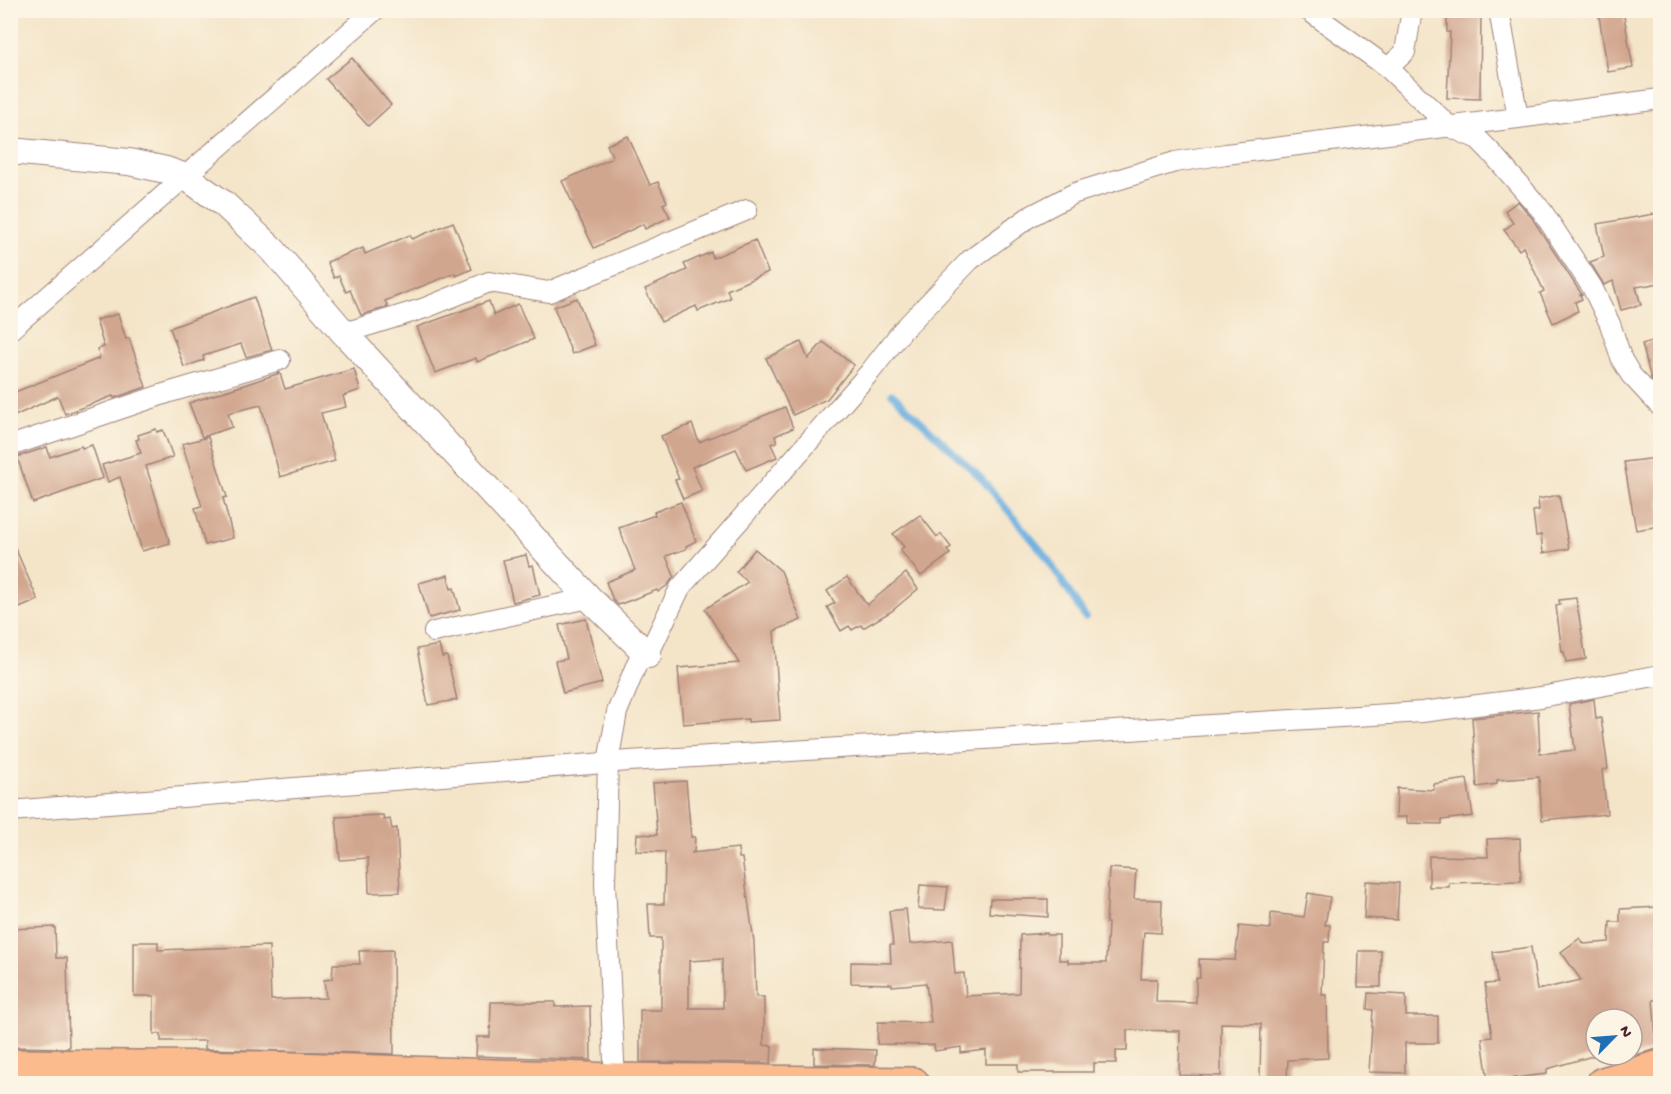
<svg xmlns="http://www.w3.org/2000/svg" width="1671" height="1094" font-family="'Gochi Hand',sans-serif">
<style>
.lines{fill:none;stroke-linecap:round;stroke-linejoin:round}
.stream{stroke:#6bafe0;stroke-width:7}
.building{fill:#d1a68e;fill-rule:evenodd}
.minor-casing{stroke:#9f827a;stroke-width:22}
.tertiary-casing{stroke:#9f827a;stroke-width:28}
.trunk-casing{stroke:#9f827a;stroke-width:36}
.minor{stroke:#fff;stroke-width:20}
.tertiary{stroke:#fff;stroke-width:26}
.trunk{stroke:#fbbb8c;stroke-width:33}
</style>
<rect width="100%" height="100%" fill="#fcf5e5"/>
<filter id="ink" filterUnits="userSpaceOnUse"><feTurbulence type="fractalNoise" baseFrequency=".0167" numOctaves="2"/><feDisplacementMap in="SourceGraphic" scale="12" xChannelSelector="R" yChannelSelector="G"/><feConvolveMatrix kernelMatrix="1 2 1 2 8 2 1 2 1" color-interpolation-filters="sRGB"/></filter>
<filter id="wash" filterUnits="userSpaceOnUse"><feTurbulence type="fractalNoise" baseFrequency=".008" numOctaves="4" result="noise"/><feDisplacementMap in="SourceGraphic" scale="24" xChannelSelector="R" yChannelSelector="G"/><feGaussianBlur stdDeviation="1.35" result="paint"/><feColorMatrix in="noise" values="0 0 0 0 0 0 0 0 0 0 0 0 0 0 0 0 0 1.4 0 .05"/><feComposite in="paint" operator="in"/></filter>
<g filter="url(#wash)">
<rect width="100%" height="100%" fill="#f4e5c9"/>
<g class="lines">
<!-- stream -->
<polyline class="stream" points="892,394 981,478 1045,555 1085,617"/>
</g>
<g id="blocks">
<!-- building -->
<g class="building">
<polygon points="1447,10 1481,10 1480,99 1447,98 1450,32 1447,32"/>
<polygon points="1598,10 1623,10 1633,68 1608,72"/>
<polygon points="352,58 391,105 368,126 326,79"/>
<polygon points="628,136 650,185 658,182 667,202 663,204 670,217 645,229 643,224 594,248 562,181 613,158 607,145"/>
<polygon points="1518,201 1532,218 1582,295 1580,295 1582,299 1575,302 1578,311 1553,323 1540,293 1544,291 1523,247 1519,250 1504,230 1513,223 1505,211"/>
<polygon points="1660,213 1660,283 1636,287 1641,305 1621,310 1613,281 1604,285 1590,262 1604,257 1597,224"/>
<polygon points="453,222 472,269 456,276 455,273 385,301 388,307 361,315 350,290 346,292 339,276 334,278 327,262 363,248 365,254 410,235 412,239"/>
<polygon points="755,240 768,272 727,290 730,298 698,311 696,306 661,322 645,289 687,270 684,264 711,252 713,258"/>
<polygon points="254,297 272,350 246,357 241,344 203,356 204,360 184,367 170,328"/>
<polygon points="577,298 595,345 572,354 554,307"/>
<polygon points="489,301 494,315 518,304 534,339 477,362 476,358 435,373 417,327"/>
<polygon points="118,314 126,339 129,338 146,387 114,398 113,396 65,414 58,396 10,418 10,394 100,358 97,349 104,347 96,320"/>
<polygon points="1660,339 1660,389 1651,379 1642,344"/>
<polygon points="801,342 808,359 823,342 854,365 827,399 793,415 766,358"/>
<polygon points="354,369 360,390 343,396 346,407 321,413 335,461 280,477 261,405 228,413 232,427 202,437 189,403 280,373 285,389"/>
<polygon points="785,407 793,428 775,436 777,442 771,444 777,457 746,470 736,449 692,467 702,491 683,499 675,480 679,479 661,436 692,424 699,442"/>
<polygon points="156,429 157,432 163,430 173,457 146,466 170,543 142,551 120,477 108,482 102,465 141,453 136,440 139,439 138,435"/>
<polygon points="208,437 227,497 223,498 233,538 205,545 195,508 202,506 182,444"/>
<polygon points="92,445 103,478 33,503 17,457 47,447 50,457 81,446 82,448"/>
<polygon points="1657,458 1660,486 1660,526 1636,530 1624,462"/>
<polygon points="1559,495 1569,549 1543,553 1541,535 1536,536 1533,511 1539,510 1538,499"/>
<polygon points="681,502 696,541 686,546 686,549 666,556 674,576 668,585 658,592 657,590 618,605 613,600 606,582 635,570 619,528 655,515 654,512"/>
<polygon points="920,515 937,537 941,534 951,547 947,550 950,554 921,576 900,550 904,547 893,534"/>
<polygon points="10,536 38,600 10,612"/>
<polygon points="755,549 781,571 801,620 774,631 780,720 748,722 748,719 683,724 678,668 739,663 705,609 748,582 736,572"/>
<polygon points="526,555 529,566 533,565 540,595 513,602 503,560"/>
<polygon points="906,573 918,589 892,611 863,628 861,625 852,630 849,626 841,631 827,607 835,603 827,591 847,577 867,605"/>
<polygon points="448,575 451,589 454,588 460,610 429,618 419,583"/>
<polygon points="1576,598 1586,659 1566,662 1564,652 1562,652 1556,606 1560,605 1559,600"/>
<polygon points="586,619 602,683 563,693 555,661 567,659 559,625"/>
<polygon points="439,645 442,657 447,656 457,700 428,705 417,649"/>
<polygon points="1594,699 1596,719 1601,718 1608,769 1602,770 1607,814 1542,820 1539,777 1497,780 1497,784 1477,787 1472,718 1538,711 1540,754 1575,750 1569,704"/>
<polygon points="1467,779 1473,816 1442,820 1442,824 1407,823 1407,817 1396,817 1397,788 1434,790 1434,784"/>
<path d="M 686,781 L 691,837 L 695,837 L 694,852 L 691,853 L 738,848 L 739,858 L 742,858 L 754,942 L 756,997 L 764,997 L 764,1045 L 772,1046 L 771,1063 L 640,1062 L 640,1010 L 661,1010 L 661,938 L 650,938 L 648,904 L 664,904 L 665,852 L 636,851 L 637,834 L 657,835 L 653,783 ZM 722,959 L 723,1008 L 689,1008 L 689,961 Z"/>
<polygon points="383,815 384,820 390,819 392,829 397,828 400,892 369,893 368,858 340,860 336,817"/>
<polygon points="1520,838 1521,881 1449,883 1449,887 1429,887 1429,856 1488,857 1487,839"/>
<polygon points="1109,868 1136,870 1134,899 1162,900 1161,933 1144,932 1142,958 1141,979 1157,979 1156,1002 1196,1003 1196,978 1200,978 1199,959 1235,960 1239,926 1270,929 1271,913 1304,917 1308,893 1330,897 1325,925 1330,925 1329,942 1324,942 1322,995 1327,995 1328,1058 1288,1060 1287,1078 1260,1078 1261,1024 1221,1023 1221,1076 1179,1075 1180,1031 1127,1030 1127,1051 1116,1051 1116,1063 1094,1063 1094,1072 1018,1072 1018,1064 986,1064 986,1050 961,1053 961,1047 935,1051 934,1045 877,1044 878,1022 931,1023 926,983 892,986 892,984 851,983 851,962 891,963 890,945 893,945 889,911 906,909 910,944 952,940 955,974 964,973 966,996 1019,993 1020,935 1047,933 1047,935 1059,935 1059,960 1068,960 1068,963 1106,963 1108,923 1106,923"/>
<polygon points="1366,881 1399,883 1397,920 1364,918"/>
<polygon points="920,885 948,887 945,910 918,909"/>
<polygon points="990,899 1048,899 1048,917 989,913"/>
<polygon points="1660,907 1660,1000 1653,1000 1657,1049 1632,1056 1632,1019 1596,1019 1596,1055 1547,1069 1547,1074 1488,1081 1482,1038 1492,1037 1485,984 1497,983 1493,952 1531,947 1537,990 1581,980 1561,952 1580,938 1584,944 1609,942 1610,922 1620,922 1620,909"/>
<polygon points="55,927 56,958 67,958 69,1048 10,1047 10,929"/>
<polygon points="134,942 158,942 158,950 269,946 271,1000 326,998 324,980 332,979 333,964 360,964 359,951 393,950 394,1054 205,1049 205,1041 161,1041 161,1034 154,1034 154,996 134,996"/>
<polygon points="1359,951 1381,951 1381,987 1358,987"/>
<polygon points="1368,993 1406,995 1406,1016 1438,1016 1438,1043 1405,1043 1405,1073 1369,1072 1373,1010 1367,1009"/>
<polygon points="491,1002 555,1002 555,1007 590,1006 591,1060 476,1056 477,1037 490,1037"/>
<polygon points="814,1048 876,1050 875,1065 814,1064"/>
</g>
</g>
</g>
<g filter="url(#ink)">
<use href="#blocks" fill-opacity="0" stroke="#9f827a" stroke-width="1.5"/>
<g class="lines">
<defs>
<g id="minor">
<polyline points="1308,10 1388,68 1450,127 1478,139 1489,150 1542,211 1592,287 1610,324 1622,360 1631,375 1660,406"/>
<polyline points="1499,10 1518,118"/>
<polyline points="1388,68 1405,52 1412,10"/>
<polyline points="10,330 375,10"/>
<polyline points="344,333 425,308 489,282 549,292 747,210"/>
<polyline points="10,446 167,393 280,360"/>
<polyline points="434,632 589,598"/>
<polyline points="10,811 629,761 1422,712 1541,697 1660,675"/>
<polyline points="615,1080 605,884 608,762 617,712 638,661 648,655 680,588 870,372 902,331 970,260 1029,217 1075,193 1175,162 1226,154 1518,118 1660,99"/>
</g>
<polyline id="tertiary" points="10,151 129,162 166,170 186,177 224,204 273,250 344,333 589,598 648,655"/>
<g id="trunk">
<polyline points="10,1066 264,1068 615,1080 913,1084"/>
<polyline points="1603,1084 1660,1067"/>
</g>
</defs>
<!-- minor casing -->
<use href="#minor" class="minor-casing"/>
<!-- tertiary casing -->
<use href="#tertiary" class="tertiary-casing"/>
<!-- trunk casing -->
<use href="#trunk" class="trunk-casing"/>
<!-- minor -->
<use href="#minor" class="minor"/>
<!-- tertiary -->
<use href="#tertiary" class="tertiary"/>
<!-- trunk -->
<use href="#trunk" class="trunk"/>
</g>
</g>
<!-- margin -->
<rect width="1671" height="1094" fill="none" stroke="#fcf5e5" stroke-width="36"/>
<!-- north arrow -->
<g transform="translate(1614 1037) rotate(65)"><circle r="28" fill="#fcf5e5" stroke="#b59f9b" stroke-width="1.5"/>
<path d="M0-4.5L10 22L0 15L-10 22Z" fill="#1f6fb2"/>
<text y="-9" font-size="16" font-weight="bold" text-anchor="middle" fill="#4a1f2b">N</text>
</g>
</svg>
